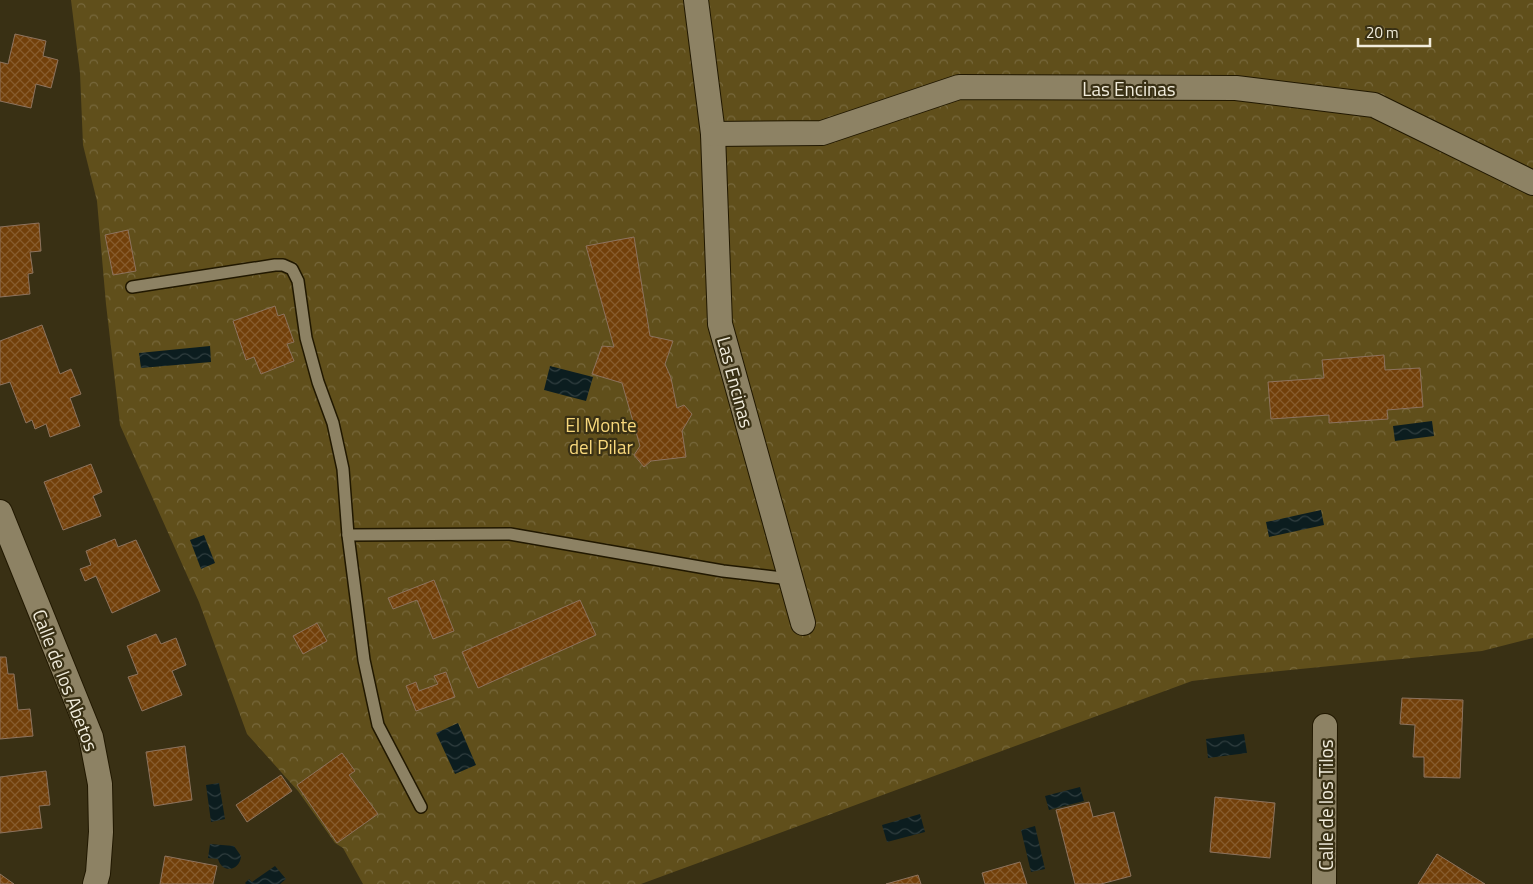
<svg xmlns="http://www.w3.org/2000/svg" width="1533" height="884" font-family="'Titillium Web',sans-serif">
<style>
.forest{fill:url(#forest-crowns)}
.water{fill:url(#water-waves)}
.building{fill:url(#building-cross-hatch);stroke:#8d735e}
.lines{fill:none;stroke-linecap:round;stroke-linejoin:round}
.service-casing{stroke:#211800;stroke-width:14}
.minor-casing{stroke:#211800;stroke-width:26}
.service{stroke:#8d8264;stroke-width:11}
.minor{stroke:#8d8264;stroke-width:24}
.labels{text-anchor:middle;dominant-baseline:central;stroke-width:4.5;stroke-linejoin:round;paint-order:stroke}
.street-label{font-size:19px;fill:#f1ecdc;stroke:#393014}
.park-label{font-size:19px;fill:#f8d87c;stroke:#393014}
</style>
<defs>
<pattern id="forest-crowns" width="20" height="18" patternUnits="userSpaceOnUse" patternTransform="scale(1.25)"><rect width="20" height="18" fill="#604f1b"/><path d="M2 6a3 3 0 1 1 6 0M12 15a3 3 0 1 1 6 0" fill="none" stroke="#77683c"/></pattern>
<pattern id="water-waves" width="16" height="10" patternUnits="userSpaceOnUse" patternTransform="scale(1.25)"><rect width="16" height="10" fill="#0c1d1f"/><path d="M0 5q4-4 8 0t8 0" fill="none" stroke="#303e3f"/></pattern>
<pattern id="building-cross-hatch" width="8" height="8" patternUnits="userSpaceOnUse" patternTransform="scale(1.25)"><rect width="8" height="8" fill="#72400a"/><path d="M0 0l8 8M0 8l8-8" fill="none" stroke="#875c2d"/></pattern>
</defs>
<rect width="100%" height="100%" fill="#393014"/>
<!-- forest -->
<polygon class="forest" points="71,0 1533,0 1533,638 1482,651 1241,675 1192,681 641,884 363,884 343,848 335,843 298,791 247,734 199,602 120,425 106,304 97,201 83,145 80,73"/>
<!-- water -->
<g class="water">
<polygon points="210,346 211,362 141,368 139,353"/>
<polygon points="550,366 593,377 586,401 544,390"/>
<polygon points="1432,421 1434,436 1395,441 1393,426"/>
<polygon points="1321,510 1324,525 1269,537 1266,522"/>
<polygon points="204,535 215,563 201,569 190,540"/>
<polygon points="458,723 476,765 455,774 436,733"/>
<polygon points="1244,734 1247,753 1208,758 1206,739"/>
<polygon points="219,783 225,819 211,822 206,785"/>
<polygon points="1080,787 1084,801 1049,810 1045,796"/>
<polygon points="920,814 925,832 887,842 882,825"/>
<polygon points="1035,826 1045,869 1031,872 1021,830"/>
<path d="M 210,844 L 234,846 L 241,856 C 240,871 222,874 218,859 L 208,858 Z"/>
<polygon points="275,866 286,879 280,884 246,884 245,883 249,879 252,882"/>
</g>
<!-- building -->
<g class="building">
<polygon points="15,34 46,41 43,56 58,60 51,88 36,84 31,108 0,101 0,62 8,64"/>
<polygon points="39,223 41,251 30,252 33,273 28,274 30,294 0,297 0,227"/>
<polygon points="128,230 136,271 113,275 105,235"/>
<polygon points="634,237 650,336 673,341 665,364 671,378 677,408 684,405 692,414 682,431 686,457 651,461 644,467 634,455 640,446 622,383 592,374 602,346 614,347 586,246"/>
<polygon points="275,306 278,316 284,314 294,342 287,344 294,361 261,374 254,357 246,360 233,321"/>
<polygon points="42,325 60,374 71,369 81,394 70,398 80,426 50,437 46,424 35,429 32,420 26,423 10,382 0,385 0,341"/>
<polygon points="1384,355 1385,370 1420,368 1423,407 1387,410 1388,419 1329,423 1329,415 1271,419 1268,382 1324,378 1322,360"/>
<polygon points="91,464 102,492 93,496 101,516 63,530 44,482"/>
<polygon points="115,539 118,547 136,540 160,591 112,613 96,576 85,581 80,569 91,565 86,551"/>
<polygon points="434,580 454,631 433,639 417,600 393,609 388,598"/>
<polygon points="580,600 596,635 478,688 462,652"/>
<polygon points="317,623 327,641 303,654 293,636"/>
<polygon points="156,634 161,644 176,638 186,665 172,671 182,695 142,711 128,677 138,674 127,646"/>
<polygon points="0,657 6,657 8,674 14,674 18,710 30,709 33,736 0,739"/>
<polygon points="446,672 455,697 416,711 406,686 416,682 419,691 438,684 434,676"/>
<polygon points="1402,698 1463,700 1460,778 1424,777 1424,757 1413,757 1415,725 1400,724"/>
<polygon points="185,746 192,800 154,806 146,752"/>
<polygon points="342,753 355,771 349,775 378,814 337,843 297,785"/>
<polygon points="46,771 50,805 39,806 42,828 0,833 0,777"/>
<polygon points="281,775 292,791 247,822 236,805"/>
<polygon points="1215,797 1275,803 1270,858 1210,852"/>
<polygon points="1089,802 1093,817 1114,812 1131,876 1101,884 1075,884 1056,810"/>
<polygon points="1437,854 1485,884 1418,884"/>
<polygon points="165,856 217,866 213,884 160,884"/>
<polygon points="1020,862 1027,884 985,884 982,873"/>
<polygon points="0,874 14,884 0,884"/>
<polygon points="918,875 921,884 886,884"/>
</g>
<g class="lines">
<defs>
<g id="service">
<polyline points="132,287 275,265 283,265 292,269 298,281 306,338 318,382 333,423 343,469 348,535 364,660 378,725 421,807"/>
<polyline points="348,535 510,534 723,571 791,579"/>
</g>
<g id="minor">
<polyline points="696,0 713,134 720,324 803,623"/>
<polyline points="713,134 822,133 959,87 1236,88 1374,105 1533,183"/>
<polyline points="0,512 91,737 100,784 101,832 98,873 95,884"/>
<polyline points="1324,884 1325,726"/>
</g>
</defs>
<!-- service casing -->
<use href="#service" class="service-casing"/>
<!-- minor casing -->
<use href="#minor" class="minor-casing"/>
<!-- service -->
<use href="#service" class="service"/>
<!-- minor -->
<use href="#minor" class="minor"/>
</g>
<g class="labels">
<!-- street labels -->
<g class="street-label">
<text x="1129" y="88">Las Encinas</text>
<text transform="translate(736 382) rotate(75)">Las Encinas</text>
<text transform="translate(66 680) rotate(69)">Calle de los Abetos</text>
<text transform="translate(1325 805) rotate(-90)">Calle de los Tilos</text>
</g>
<!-- park labels -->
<g class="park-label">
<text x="601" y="424">El Monte<tspan x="601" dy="22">del Pilar</tspan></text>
</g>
</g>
<!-- scale -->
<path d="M1358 38v8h72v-8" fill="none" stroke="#f1ecdc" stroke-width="2.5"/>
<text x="1366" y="38" font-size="15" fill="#f1ecdc" stroke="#393014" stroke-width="4" paint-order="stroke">20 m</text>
</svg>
